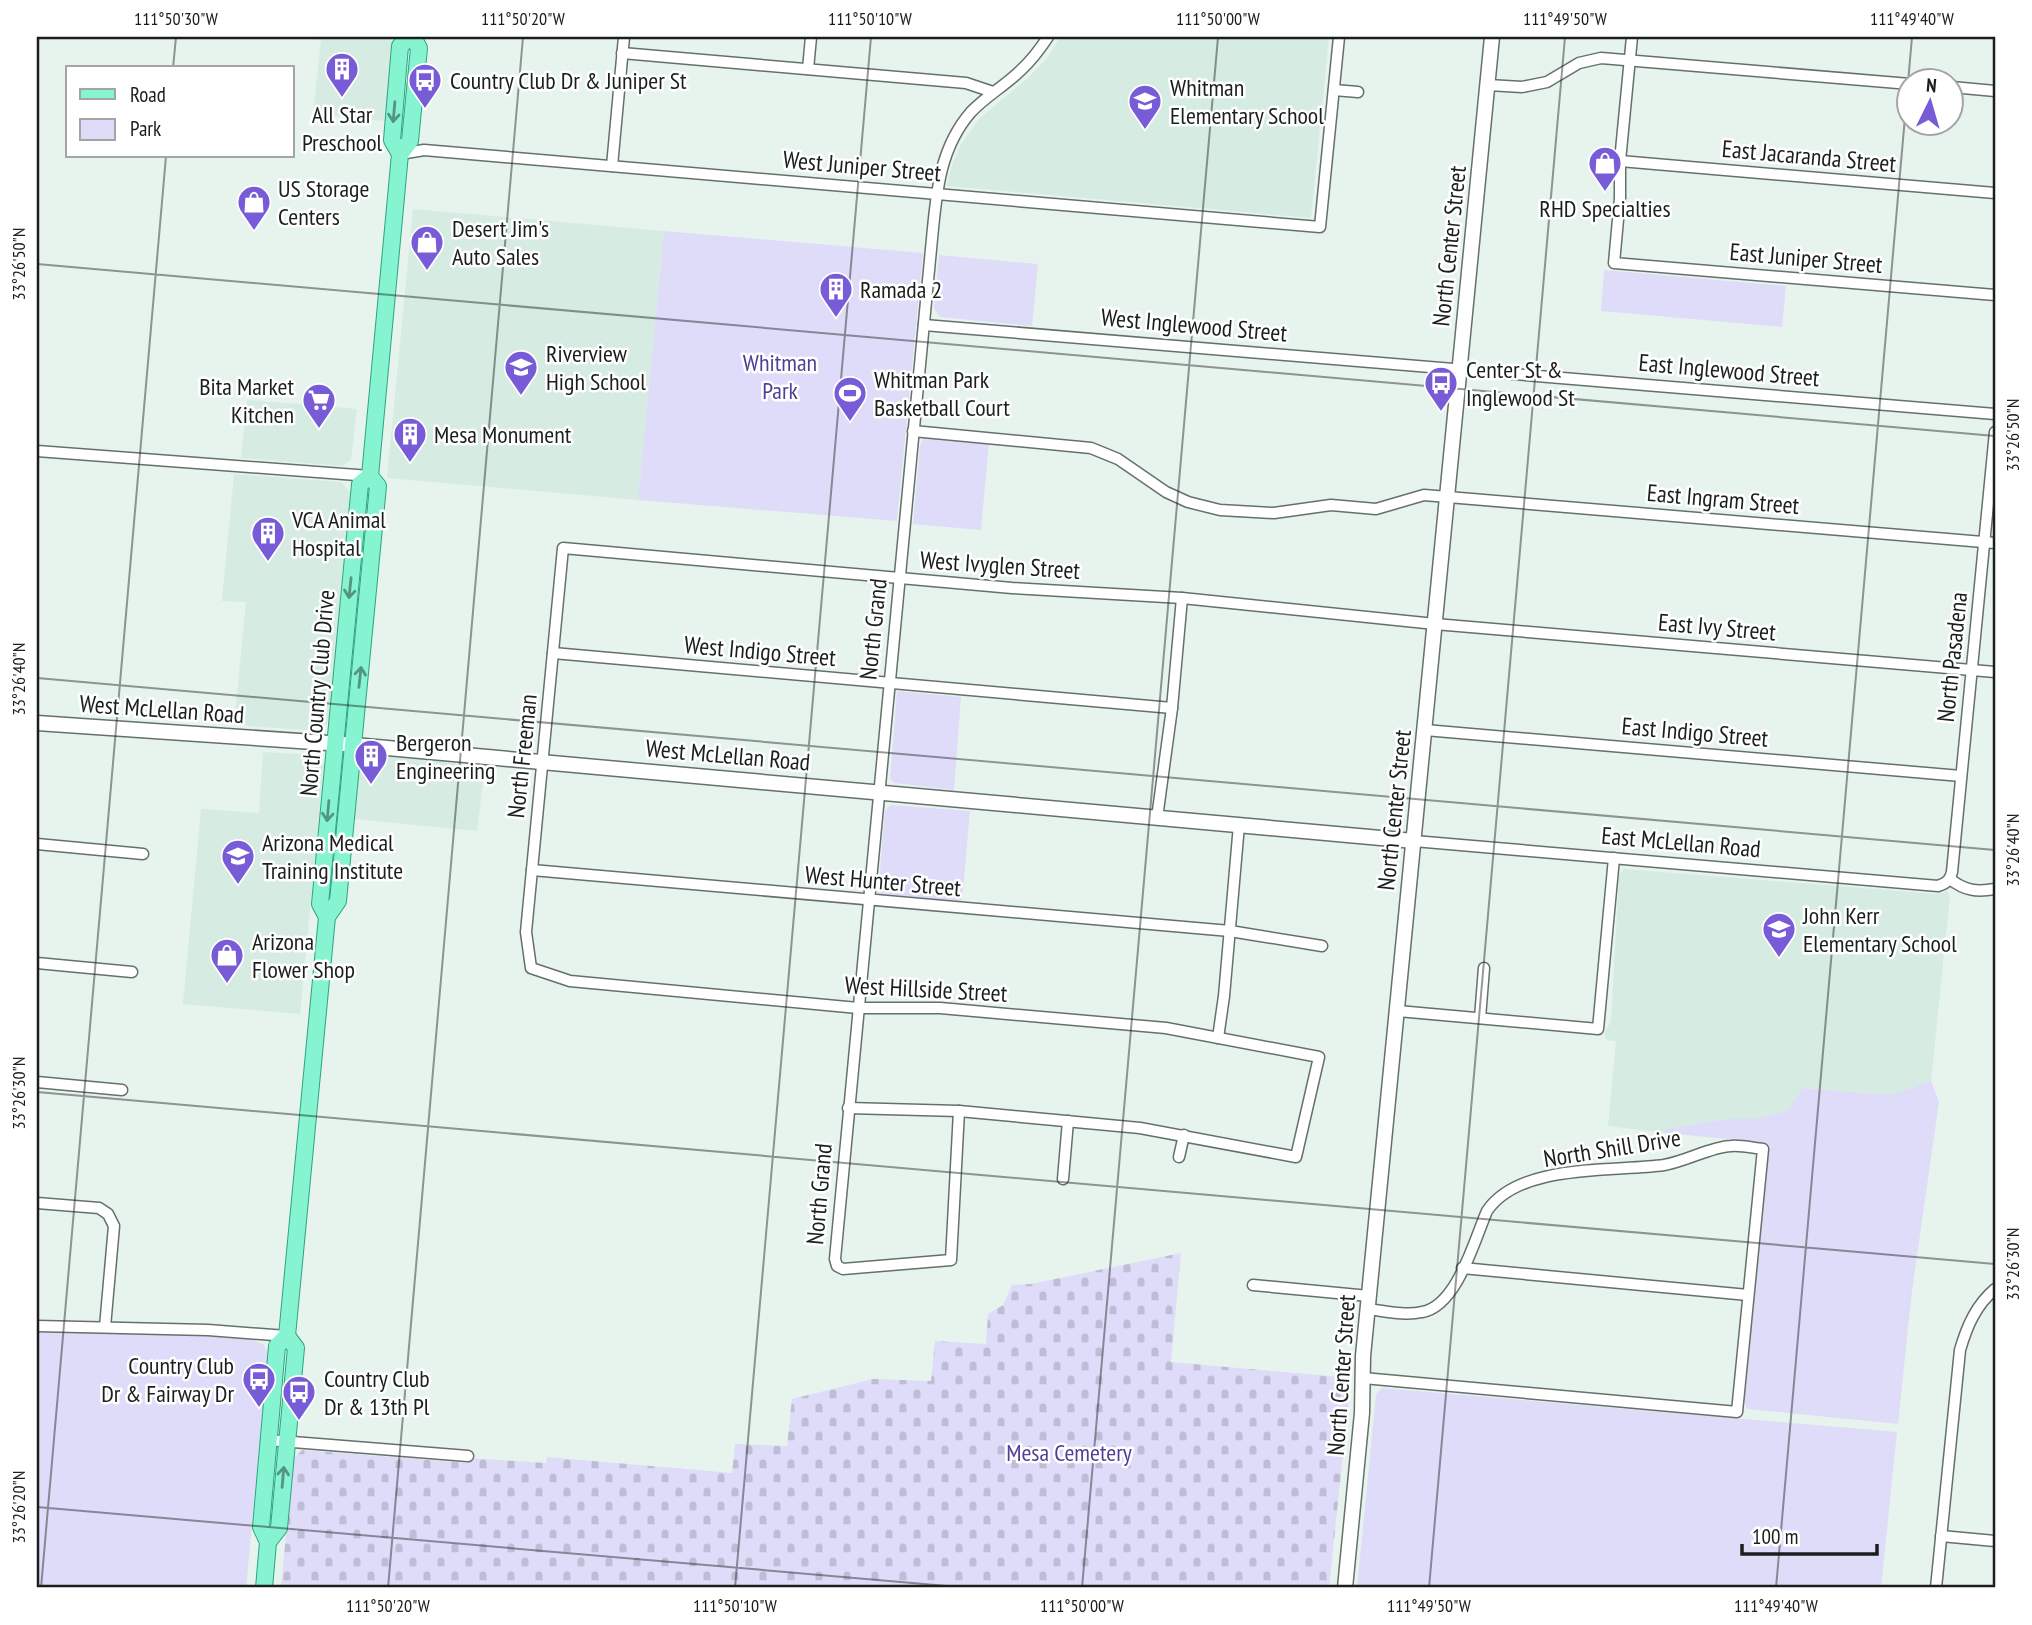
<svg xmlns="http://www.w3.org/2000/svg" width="2032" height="1625" font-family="'PT Sans Narrow',sans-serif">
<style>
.built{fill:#d6ebe1}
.green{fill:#dfdcf9}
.cemetery{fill:url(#cemetery-stones)}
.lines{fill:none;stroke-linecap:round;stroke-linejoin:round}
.street-casing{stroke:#65706b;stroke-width:13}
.secondary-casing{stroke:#65706b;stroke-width:17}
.primary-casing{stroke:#2ca47e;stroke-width:18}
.street{stroke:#fff;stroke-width:10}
.secondary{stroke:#fff;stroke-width:14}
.primary{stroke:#86f3d1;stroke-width:16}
.oneway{stroke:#559480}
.ticks{fill:none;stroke:#1a1f1d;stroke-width:2;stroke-opacity:0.45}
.labels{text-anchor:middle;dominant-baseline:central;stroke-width:5;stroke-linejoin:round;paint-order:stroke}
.poi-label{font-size:24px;fill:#1a1f1d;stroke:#fff;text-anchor:start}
.street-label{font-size:24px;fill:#1a1f1d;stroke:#fff}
.park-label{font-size:24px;fill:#523f95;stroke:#fff}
.neatline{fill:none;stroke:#1a1f1d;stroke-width:2.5}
.ticks-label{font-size:18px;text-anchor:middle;fill:#1a1f1d}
</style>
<defs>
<pattern id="cemetery-stones" width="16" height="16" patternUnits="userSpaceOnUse" patternTransform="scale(1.75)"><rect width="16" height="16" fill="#dfdcf9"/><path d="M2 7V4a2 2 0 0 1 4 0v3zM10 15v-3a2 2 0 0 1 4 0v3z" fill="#bfbcd5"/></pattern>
</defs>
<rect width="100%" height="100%" fill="#e7f4ee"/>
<!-- built -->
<g class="built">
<polygon points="292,37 392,37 385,121 313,114 321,40"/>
<polygon points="1060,37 1329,37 1311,218 947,186 951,168 961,144 980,118 1028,78 1048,57"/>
<polygon points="413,209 664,231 638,500 387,478"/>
<polygon points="247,400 357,409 351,459 343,466 241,458"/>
<polygon points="234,474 341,482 350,492 329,718 327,724 318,731 234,725 246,602 222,601"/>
<polygon points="263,752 315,755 324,765 300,1014 183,1004 201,809 259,813"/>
<polygon points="375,755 485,766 477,831 354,819 360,765 365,757"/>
<polygon points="1624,869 1938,894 1947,891 1950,897 1931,1081 1892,1095 1804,1088 1788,1111 1754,1119 1727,1119 1667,1129 1665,1133 1608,1126 1616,1041 1607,1040 1604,1034 1611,1021 1619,875"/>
</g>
<!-- green -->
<g class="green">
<polygon points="664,231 923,253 897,521 638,500"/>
<polygon points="939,255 1038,264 1032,326 940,317 934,308"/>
<polygon points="1604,270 1786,286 1782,327 1601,311"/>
<polygon points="924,437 989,442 981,530 913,524 920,445"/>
<polygon points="897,691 961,697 954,790 894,783 890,779"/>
<polygon points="890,805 970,811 962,901 878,894 885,811"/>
<polygon points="1931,1081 1939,1102 1912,1291 1898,1424 1747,1409 1744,1401 1767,1153 1759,1142 1665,1133 1666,1129 1727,1119 1754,1119 1787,1111 1803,1088 1892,1095"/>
<path d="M 37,1332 C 75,1333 241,1328 264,1345 L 268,1354 L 246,1588 L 37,1588 Z"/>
<polygon points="1382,1388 1897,1432 1881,1588 1357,1588 1376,1394"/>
</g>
<!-- cemetery -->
<polygon class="cemetery" points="1181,1253 1171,1362 1351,1378 1329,1588 281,1588 293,1459 302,1450 468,1463 469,1458 546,1463 547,1457 732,1473 735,1444 787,1446 792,1399 873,1379 931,1381 935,1341 986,1344 988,1314 1003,1305 1012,1285 1031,1284"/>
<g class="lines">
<defs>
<g id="street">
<polyline points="1632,37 1620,161 1620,198 1614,263 1995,295"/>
<polyline points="622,53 966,83 993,92"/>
<polyline points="808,69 811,37"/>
<polyline points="1488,85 1522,87 1547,82 1579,63 1601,58 1910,84"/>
<polyline points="1952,87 1995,91"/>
<polyline points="1334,90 1358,92"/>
<polyline points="400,154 424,150 1320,227 1339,37"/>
<polyline points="1620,161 1995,193"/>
<polyline points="612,166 624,37"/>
<polyline points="924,325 1995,414"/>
<polyline points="913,431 1091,448 1118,459 1166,492 1188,502 1220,510 1274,513 1331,505 1376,509 1424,495 1995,543"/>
<polyline points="37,451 370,476"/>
<polyline points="553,653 1172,708"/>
<polyline points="1425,730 1961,776"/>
<polyline points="1157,818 1172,708 1182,598"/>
<path d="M 1414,841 L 1938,886 C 1947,883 1950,880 1952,872 L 1995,432"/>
<polyline points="37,844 143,854"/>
<polyline points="532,870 1230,931 1322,946"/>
<path d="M 1950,879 C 1965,891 1977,892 1995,889"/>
<polyline points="37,963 132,972"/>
<polyline points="1398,1011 1598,1029 1614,858"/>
<polyline points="1480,1018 1484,968"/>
<polyline points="1218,1038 1224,996 1239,825"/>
<polyline points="37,1082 122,1090"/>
<polyline points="848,1108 959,1111 1140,1128 1296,1157 1319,1057 1166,1028 940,1008 858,1008 570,981 531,968 526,932 563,548 1012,588 1182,598 1435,624 1995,672"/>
<path d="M 959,1111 L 951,1260 L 843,1269 L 837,1266 L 835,1259 L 931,249 C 936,200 937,151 971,112 C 986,96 1006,85 1021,70 C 1032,60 1040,49 1048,37"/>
<polyline points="1179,1157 1184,1135"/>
<polyline points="1063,1179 1068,1121"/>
<polyline points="37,1203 99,1208 108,1214 114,1226 105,1327"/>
<polyline points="1462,1268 1748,1295"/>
<polyline points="1253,1285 1369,1296"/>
<polyline points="37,1326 208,1330 287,1336"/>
<path d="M 1363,1378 L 1737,1412 L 1763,1149 C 1753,1148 1741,1145 1731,1146 C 1710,1147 1687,1161 1664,1165 C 1613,1172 1519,1163 1487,1211 C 1474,1241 1457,1306 1422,1312 C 1405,1316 1385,1311 1368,1309"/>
<polyline points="268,1440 468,1456"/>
<polyline points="1941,1536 1995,1541"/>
<path d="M 1936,1588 L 1960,1350 C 1967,1326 1976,1305 1995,1289"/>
</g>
<g id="secondary">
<polyline points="37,723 343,744 1414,841"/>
<polyline points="1345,1588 1362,1413 1363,1356 1492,37"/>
</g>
<g id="primary">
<polyline points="400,154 410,141 419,48 413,37"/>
<polyline points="327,917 320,904 360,484 370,476"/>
<polyline points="268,1542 279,1528 296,1348 287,1336"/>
<polyline points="264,1588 268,1542 261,1527 277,1346 287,1336 327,917 338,901 378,486 370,476 400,154 392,140 400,46 410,37"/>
</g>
</defs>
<!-- street casing -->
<use href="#street" class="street-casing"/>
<!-- secondary casing -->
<use href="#secondary" class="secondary-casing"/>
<!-- primary casing -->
<use href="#primary" class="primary-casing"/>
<!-- street -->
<use href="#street" class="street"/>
<!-- secondary -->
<use href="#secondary" class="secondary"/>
<!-- primary -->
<use href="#primary" class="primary"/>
</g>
<!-- one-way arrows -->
<defs><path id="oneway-shaft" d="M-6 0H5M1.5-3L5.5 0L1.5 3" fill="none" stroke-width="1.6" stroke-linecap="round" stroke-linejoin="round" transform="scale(1.75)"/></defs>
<g class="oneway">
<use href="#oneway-shaft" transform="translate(394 112) rotate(95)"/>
<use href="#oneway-shaft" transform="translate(350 588) rotate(96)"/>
<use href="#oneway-shaft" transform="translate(360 677) rotate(-84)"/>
<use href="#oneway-shaft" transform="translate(328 811) rotate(95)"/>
<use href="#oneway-shaft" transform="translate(283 1477) rotate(-85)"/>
</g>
<!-- ticks -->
<path class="ticks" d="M 173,68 L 176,37M 37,264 L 1995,436M 37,678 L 1995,850M 37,1092 L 1995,1264M 37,1507 L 970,1588M 41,1588 L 166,156M 388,1588 L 523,37M 735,1588 L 871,37M 1082,1588 L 1218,37M 1429,1588 L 1565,37M 1776,1588 L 1912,37"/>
<!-- icons -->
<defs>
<symbol id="building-pin" viewBox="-11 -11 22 30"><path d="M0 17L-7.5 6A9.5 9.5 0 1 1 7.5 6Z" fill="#785cd7" stroke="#fff"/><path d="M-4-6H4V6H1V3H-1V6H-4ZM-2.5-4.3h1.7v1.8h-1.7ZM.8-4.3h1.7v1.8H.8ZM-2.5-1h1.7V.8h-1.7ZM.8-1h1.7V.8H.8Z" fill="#fff"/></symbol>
<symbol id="bus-pin" viewBox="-11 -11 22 30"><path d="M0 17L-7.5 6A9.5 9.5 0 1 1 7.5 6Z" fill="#785cd7" stroke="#fff"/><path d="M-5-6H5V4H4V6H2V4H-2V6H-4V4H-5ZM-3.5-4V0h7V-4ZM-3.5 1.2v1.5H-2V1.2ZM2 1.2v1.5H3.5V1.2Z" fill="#fff"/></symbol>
<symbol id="school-pin" viewBox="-11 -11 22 30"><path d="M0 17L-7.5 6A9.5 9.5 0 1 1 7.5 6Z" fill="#785cd7" stroke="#fff"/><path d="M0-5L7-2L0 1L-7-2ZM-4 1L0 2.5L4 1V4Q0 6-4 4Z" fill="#fff"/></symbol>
<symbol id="shop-pin" viewBox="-11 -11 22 30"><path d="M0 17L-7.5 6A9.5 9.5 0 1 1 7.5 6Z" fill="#785cd7" stroke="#fff"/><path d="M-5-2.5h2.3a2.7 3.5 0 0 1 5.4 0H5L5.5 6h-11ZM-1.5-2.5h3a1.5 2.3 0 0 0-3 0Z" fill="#fff"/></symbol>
<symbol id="stadium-pin" viewBox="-11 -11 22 30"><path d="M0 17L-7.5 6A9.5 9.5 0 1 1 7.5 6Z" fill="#785cd7" stroke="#fff"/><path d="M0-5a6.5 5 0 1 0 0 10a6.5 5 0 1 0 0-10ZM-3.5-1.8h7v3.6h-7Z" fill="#fff"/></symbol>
<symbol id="supermarket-pin" viewBox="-11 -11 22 30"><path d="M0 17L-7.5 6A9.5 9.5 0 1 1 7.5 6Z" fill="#785cd7" stroke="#fff"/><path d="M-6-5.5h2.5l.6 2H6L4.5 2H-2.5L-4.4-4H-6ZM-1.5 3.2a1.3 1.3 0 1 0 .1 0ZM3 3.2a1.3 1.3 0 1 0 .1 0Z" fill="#fff"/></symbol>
</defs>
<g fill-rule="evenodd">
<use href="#building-pin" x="323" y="50" width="38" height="52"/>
<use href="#bus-pin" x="406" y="61" width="38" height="52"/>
<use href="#school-pin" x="1126" y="82" width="38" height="52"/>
<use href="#shop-pin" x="1586" y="144" width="38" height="52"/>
<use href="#shop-pin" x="235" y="183" width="38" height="52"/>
<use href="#shop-pin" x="408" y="223" width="38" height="52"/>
<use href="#building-pin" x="817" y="270" width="38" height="52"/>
<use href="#school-pin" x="502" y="348" width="38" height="52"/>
<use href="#bus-pin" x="1422" y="364" width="38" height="52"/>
<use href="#stadium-pin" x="831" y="374" width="38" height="52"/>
<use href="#supermarket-pin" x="300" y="381" width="38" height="52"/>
<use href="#building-pin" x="391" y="415" width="38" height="52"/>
<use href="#building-pin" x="249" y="514" width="38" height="52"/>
<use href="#building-pin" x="352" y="737" width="38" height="52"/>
<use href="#school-pin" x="219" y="837" width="38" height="52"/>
<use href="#school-pin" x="1760" y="910" width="38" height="52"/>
<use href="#shop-pin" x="208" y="936" width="38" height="52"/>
<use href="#bus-pin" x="240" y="1360" width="38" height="52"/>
<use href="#bus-pin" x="280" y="1373" width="38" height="52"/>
</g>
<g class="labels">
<!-- poi labels -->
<g class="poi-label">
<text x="450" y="80">Country Club Dr &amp; Juniper St</text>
<text x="1170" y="87">Whitman<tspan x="1170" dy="28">Elementary School</tspan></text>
<text x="342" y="114" text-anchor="middle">All Star<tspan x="342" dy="28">Preschool</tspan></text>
<text x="278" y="188">US Storage<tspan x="278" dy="28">Centers</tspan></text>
<text x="1605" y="208" text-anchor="middle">RHD Specialties</text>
<text x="452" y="228">Desert Jim's<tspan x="452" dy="28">Auto Sales</tspan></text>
<text x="860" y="289">Ramada 2</text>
<text x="546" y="353">Riverview<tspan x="546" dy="28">High School</tspan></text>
<text x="1466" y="369">Center St &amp;<tspan x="1466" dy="28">Inglewood St</tspan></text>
<text x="874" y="379">Whitman Park<tspan x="874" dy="28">Basketball Court</tspan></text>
<text x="294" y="386" text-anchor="end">Bita Market<tspan x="294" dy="28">Kitchen</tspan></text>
<text x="434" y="434">Mesa Monument</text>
<text x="292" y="519">VCA Animal<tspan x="292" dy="28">Hospital</tspan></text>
<text x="396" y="742">Bergeron<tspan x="396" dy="28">Engineering</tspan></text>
<text x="262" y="842">Arizona Medical<tspan x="262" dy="28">Training Institute</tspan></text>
<text x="1803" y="915">John Kerr<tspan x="1803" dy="28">Elementary School</tspan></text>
<text x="252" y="941">Arizona<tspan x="252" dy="28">Flower Shop</tspan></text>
<text x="234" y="1365" text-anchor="end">Country Club<tspan x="234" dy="28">Dr &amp; Fairway Dr</tspan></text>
<text x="324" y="1378">Country Club<tspan x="324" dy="28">Dr &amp; 13th Pl</tspan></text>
</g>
<!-- street labels -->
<g class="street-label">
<text transform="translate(1809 156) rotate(5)">East Jacaranda Street</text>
<text transform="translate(862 166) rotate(5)">West Juniper Street</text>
<text transform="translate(1449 246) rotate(-84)">North Center Street</text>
<text transform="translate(1806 258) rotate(5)">East Juniper Street</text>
<text transform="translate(1194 325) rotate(5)">West Inglewood Street</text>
<text transform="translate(1729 370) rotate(5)">East Inglewood Street</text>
<text transform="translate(1723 499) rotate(5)">East Ingram Street</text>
<text transform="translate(1000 565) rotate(4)">West Ivyglen Street</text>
<text transform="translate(1717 627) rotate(5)">East Ivy Street</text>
<text transform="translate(873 629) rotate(-84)">North Grand</text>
<text transform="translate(760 651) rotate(5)">West Indigo Street</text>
<text transform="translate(1952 657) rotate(-84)">North Pasadena</text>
<text transform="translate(317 693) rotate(-85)">North Country Club Drive</text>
<text transform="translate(162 709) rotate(4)">West McLellan Road</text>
<text transform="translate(1695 732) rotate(5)">East Indigo Street</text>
<text transform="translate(728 755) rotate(5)">West McLellan Road</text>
<text transform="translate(522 756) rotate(-84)">North Freeman</text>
<text transform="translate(1394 810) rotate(-84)">North Center Street</text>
<text transform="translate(1681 842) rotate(5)">East McLellan Road</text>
<text transform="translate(883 881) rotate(5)">West Hunter Street</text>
<text transform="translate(926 989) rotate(3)">West Hillside Street</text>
<text transform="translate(1612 1148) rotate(-9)">North Shill Drive</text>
<text transform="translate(819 1194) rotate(-85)">North Grand</text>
<text transform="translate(1341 1375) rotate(-86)">North Center Street</text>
</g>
<!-- park labels -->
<g class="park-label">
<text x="780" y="362">Whitman<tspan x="780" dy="28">Park</tspan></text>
<text x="1069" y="1452">Mesa Cemetery</text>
</g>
</g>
<!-- border -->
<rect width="2032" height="1625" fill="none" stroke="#ffffff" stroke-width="77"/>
<!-- legend -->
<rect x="66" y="66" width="228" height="91" fill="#ffffff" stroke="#a3a5a5" stroke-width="2"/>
<rect x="80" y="89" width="35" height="10" fill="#86f3d1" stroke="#a3a5a5" stroke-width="2"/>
<text x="130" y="102" font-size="21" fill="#1a1f1d">Road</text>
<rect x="80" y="119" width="35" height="21" fill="#dfdcf9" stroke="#a3a5a5" stroke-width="2"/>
<text x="130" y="136" font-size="21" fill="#1a1f1d">Park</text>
<!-- north arrow -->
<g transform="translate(1930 102) rotate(5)"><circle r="33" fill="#ffffff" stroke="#a3a5a5" stroke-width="2"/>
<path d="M0-5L12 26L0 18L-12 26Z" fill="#785cd7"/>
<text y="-10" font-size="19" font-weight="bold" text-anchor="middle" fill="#1a1f1d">N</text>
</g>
<!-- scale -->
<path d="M1742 1544v10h135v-10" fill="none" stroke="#1a1f1d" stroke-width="3.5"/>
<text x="1752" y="1544" font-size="21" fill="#1a1f1d" stroke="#ffffff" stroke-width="5" paint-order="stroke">100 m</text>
<rect x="38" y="38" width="1956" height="1548" class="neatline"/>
<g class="ticks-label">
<text x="176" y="25">111°50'30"W</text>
<text x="523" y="25">111°50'20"W</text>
<text x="870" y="25">111°50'10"W</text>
<text x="1218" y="25">111°50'00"W</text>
<text x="1565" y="25">111°49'50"W</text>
<text x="1912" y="25">111°49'40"W</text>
<text transform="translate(19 264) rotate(-90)" y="6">33°26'50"N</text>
<text transform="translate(2013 435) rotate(-90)" y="6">33°26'50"N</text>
<text transform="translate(19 679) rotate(-90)" y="6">33°26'40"N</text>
<text transform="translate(2013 850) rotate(-90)" y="6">33°26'40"N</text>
<text transform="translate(19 1093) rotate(-90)" y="6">33°26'30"N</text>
<text transform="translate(2013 1264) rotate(-90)" y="6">33°26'30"N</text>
<text transform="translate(19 1507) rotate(-90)" y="6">33°26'20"N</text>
<text x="388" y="1612">111°50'20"W</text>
<text x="735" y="1612">111°50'10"W</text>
<text x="1082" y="1612">111°50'00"W</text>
<text x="1429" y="1612">111°49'50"W</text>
<text x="1776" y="1612">111°49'40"W</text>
</g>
</svg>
